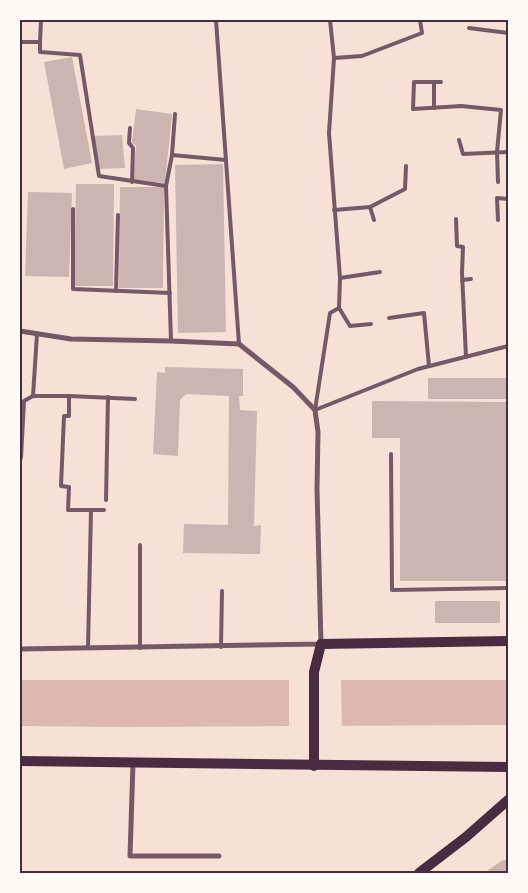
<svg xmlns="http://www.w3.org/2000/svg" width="528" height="893" font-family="'Archivo Narrow',sans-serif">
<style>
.water{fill:#dcb8b0}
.pier{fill:#f7e1d7}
.building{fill:#ccb4b1}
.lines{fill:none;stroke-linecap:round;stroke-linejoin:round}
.service{stroke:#755966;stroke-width:4}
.minor{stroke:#755966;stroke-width:5}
.secondary{stroke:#4a2c40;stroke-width:10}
.neatline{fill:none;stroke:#4a2c40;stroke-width:2}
</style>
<rect width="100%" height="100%" fill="#f7e1d7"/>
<!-- water -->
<polygon class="water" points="20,680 508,680 508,725 125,727 20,726"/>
<!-- pier -->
<polygon class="pier" points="289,678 341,678 342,729 289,729"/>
<!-- building -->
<g class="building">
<polygon points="72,57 92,163 64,169 44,62"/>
<polygon points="136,109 172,114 165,183 133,180 136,146 132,143"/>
<polygon points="122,135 125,168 99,169 94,136"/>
<polygon points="223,164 226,332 178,333 175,165"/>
<polygon points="76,184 114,184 113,286 74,286"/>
<polygon points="120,187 164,187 163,288 119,288"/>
<polygon points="28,192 72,193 69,277 25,276"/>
<polygon points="165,367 243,369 243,396 239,396 240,410 257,411 254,526 261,525 260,554 183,553 184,524 228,525 229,396 186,394 180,400 178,456 153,454 157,372 165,373"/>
<rect x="428" y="378" width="80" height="21"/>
<polygon points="372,401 508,402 508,581 400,581 400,438 372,438"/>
<rect x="435" y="601" width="65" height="22"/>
<polygon points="503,860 508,860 508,873 484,873"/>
</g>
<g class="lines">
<!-- service -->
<g class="service">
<polyline points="216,20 239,344"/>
<polyline points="469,28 508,33"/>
<polyline points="20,42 40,42 41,20"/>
<polyline points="40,42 40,52 80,55 99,176 166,186"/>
<polyline points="334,58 362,56 422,33 420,20"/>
<polyline points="434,82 434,108"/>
<polyline points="441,82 414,82 413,109 461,106 501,110 497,152 498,182"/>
<polyline points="130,128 129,143 133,148 132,182"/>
<polyline points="459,140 463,154 508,152"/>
<polyline points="172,155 226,160"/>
<polyline points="370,207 374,220"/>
<polyline points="73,209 73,289 170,293"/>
<polyline points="334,210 370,207 405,189 406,166"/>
<polyline points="456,219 457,246 463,247 462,273 466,357"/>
<polyline points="498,220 497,198 508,199"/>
<polyline points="340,278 380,272"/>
<polyline points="462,280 471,279"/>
<polyline points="116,291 118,215"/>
<polyline points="339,308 350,326 371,324"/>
<polyline points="389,318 424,313 429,366"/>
<polyline points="37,334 33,396 69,396 135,399"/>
<polyline points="171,341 166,186 172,155 175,114"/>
<polyline points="69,396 69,416 64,416 61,486 69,487 68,510 104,510"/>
<polyline points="315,410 330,313 339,308 340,278 329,133 334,58 330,20"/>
<polyline points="315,410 418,369 508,346"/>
<polyline points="391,454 392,590 508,588"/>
<polyline points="21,458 24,401 33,396"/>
<polyline points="106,500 108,397"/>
<polyline points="221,647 222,591"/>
<polyline points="88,648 91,510"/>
<polyline points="140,648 140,545"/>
</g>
<!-- minor -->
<g class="minor">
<polyline points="20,331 71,339 171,341 239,344 293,387 315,410 318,432 317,489 321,644 20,649"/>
<polyline points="133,763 130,856 219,856"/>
</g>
<!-- secondary -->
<g class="secondary">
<polyline points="20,761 508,767"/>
<polyline points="314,766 314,672 321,644 508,641"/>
<polyline points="419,873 466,837 508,800"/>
</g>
</g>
<!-- border -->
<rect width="528" height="893" fill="none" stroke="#fffaf5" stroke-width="42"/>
<rect x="21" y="21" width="486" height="851" class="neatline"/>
</svg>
